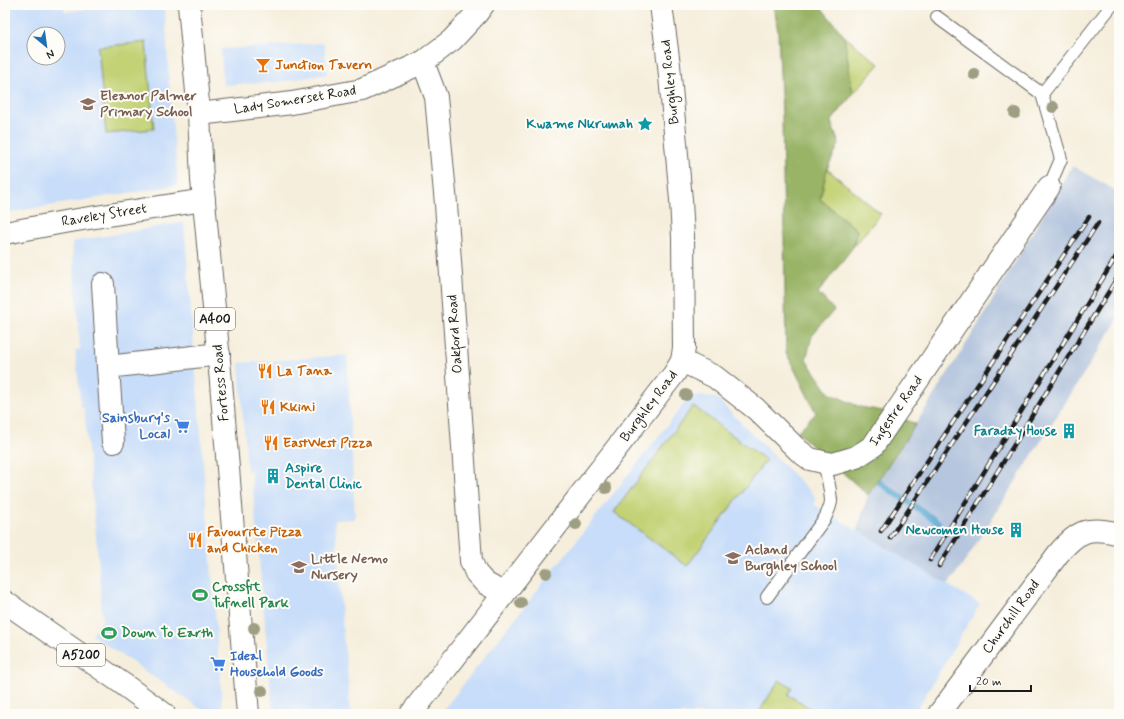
<svg xmlns="http://www.w3.org/2000/svg" width="1124" height="719" font-family="Mynerve,sans-serif">
<style>
.built{fill:#c8ddf9;fill-rule:evenodd}
.industrial{fill:#b6c6de}
.green{fill:#c2d275;stroke:#6f7748}
.forest{fill:#99b466;stroke:#5a6841}
.lines{fill:none;stroke-linecap:round;stroke-linejoin:round}
.stream{stroke:#54a6cf;stroke-width:6}
.lane-casing{stroke:#68665f;stroke-width:14}
.street-casing{stroke:#68665f;stroke-width:24}
.primary-casing{stroke:#68665f;stroke-width:24}
.lane{stroke:#fff;stroke-width:12}
.street{stroke:#fff;stroke-width:22}
.primary{stroke:#fff;stroke-width:22}
.rail-casing{stroke:#1c1c1c;stroke-width:4.5}
.rail{stroke:#fdfcf7;stroke-width:3;stroke-dasharray:9;stroke-linecap:butt}
.tree{fill:#9e9e83}
.labels{text-anchor:middle;dominant-baseline:central;stroke-width:4;stroke-linejoin:round;paint-order:stroke}
.shield{fill:#fdfcf7;stroke:#605f5e;stroke-width:1}
.shield-label{font-size:13px;font-weight:bold;fill:#1c1c1c}
.food-label{font-size:14px;font-weight:bold;fill:#c56008;stroke:#fdfcf7;text-anchor:start}
.street-label{font-size:14px;fill:#1c1c1c;stroke:#fdfcf7}
.education-label{font-size:14px;font-weight:bold;fill:#785e54;stroke:#fdfcf7;text-anchor:start}
.culture-label{font-size:14px;font-weight:bold;fill:#0d838f;stroke:#fdfcf7;text-anchor:end}
.shop-label{font-size:14px;font-weight:bold;fill:#366cbe;stroke:#fdfcf7;text-anchor:end}
.leisure-label{font-size:14px;font-weight:bold;fill:#27864d;stroke:#fdfcf7;text-anchor:start}
</style>
<rect width="100%" height="100%" fill="#fdfcf7"/>
<filter id="ink" filterUnits="userSpaceOnUse"><feTurbulence type="fractalNoise" baseFrequency=".025" numOctaves="2"/><feDisplacementMap in="SourceGraphic" scale="8" xChannelSelector="R" yChannelSelector="G"/><feConvolveMatrix kernelMatrix="1 2 1 2 8 2 1 2 1" color-interpolation-filters="sRGB"/></filter>
<filter id="wash" filterUnits="userSpaceOnUse"><feTurbulence type="fractalNoise" baseFrequency=".012" numOctaves="4" result="noise"/><feDisplacementMap in="SourceGraphic" scale="16" xChannelSelector="R" yChannelSelector="G"/><feGaussianBlur stdDeviation="0.9" result="paint"/><feColorMatrix in="noise" values="0 0 0 0 0 0 0 0 0 0 0 0 0 0 0 0 0 1.4 0 .05"/><feComposite in="paint" operator="in"/></filter>
<g filter="url(#wash)">
<rect width="100%" height="100%" fill="#f6eedc"/>
<!-- built -->
<g class="built">
<path d="M 5,5 L 64,5 L 65,12 L 116,5 L 165,5 L 169,82 L 178,185 L 5,213 ZM 34,34 L 58,34 L 58,58 L 34,58 Z"/>
<polygon points="324,43 327,74 278,82 223,85 221,49"/>
<polygon points="184,222 223,714 208,714 92,635 102,620 99,569 88,450 84,408 81,407 75,350 80,349 72,242"/>
<polygon points="347,355 355,519 335,520 335,524 344,644 347,667 350,709 357,714 273,714 251,470 247,471 239,363"/>
<polygon points="691,395 716,398 815,496 815,505 980,604 914,714 440,714"/>
</g>
<!-- industrial -->
<polygon class="industrial" points="1072,166 1119,192 1119,318 969,555 948,585 857,530 868,495 897,454 976,328"/>
<!-- green -->
<g class="green">
<polygon points="844,36 879,64 853,94"/>
<polygon points="146,42 154,129 106,134 98,47"/>
<polygon points="827,169 881,214 853,247 857,230 820,199"/>
<polygon points="693,406 766,460 687,566 614,512"/>
<polygon points="779,680 792,688 788,695 820,714 758,714"/>
</g>
<!-- forest -->
<polygon class="forest" points="774,5 821,5 820,6 844,36 853,94 831,122 839,144 827,169 820,199 857,230 853,247 818,293 834,310 812,336 806,360 829,393 860,407 883,411 916,424 868,495 797,432 816,413 786,352 782,114 778,32"/>
<g class="lines">
<!-- stream -->
<polyline class="stream" points="880,483 938,522"/>
</g>
</g>
<g filter="url(#ink)">
<g class="lines">
<defs>
<g id="lane">
<polyline points="937,17 1042,94"/>
<polyline points="1049,187 1061,159 1042,94 1112,5"/>
<path d="M 767,597 L 825,518 C 828,512 831,506 831,500 C 830,489 827,473 823,462"/>
</g>
<g id="street">
<polyline points="423,62 436,97 446,204 471,561 476,573 485,583 504,594"/>
<polyline points="199,114 292,103 362,90 423,62 452,40 477,13 483,5"/>
<polyline points="5,233 64,222 204,200"/>
<polyline points="103,284 108,367"/>
<polyline points="682,361 715,377 756,409 799,451 810,459 823,462 833,464 856,457 873,446 1049,187"/>
<polyline points="113,442 108,367 219,354"/>
<polyline points="411,714 674,374 682,361 684,348 683,237 681,200 669,65 661,5"/>
<path d="M 939,714 L 1058,554 C 1078,530 1089,526 1119,534"/>
</g>
<g id="primary">
<polyline points="189,5 199,114 202,180 221,382 248,714"/>
<polyline points="5,602 123,684 164,714"/>
</g>
</defs>
<!-- lane casing -->
<use href="#lane" class="lane-casing"/>
<!-- street casing -->
<use href="#street" class="street-casing"/>
<!-- primary casing -->
<use href="#primary" class="primary-casing"/>
<!-- lane -->
<use href="#lane" class="lane"/>
<!-- street -->
<use href="#street" class="street"/>
<!-- primary -->
<use href="#primary" class="primary"/>
<defs>
<g id="rail">
<polyline points="881,531 1089,217"/>
<polyline points="890,538 1098,223"/>
<polyline points="930,560 1119,252"/>
<polyline points="939,566 1119,275"/>
</g>
</defs>
<!-- rail casing -->
<use href="#rail" class="rail-casing"/>
<!-- rail -->
<use href="#rail" class="rail"/>
</g>
<!-- trees -->
<g class="tree">
<circle cx="974" cy="74" r="6"/>
<circle cx="1053" cy="107" r="6"/>
<circle cx="1015" cy="113" r="6"/>
<circle cx="686" cy="395" r="6"/>
<circle cx="606" cy="488" r="6"/>
<circle cx="576" cy="524" r="6"/>
<circle cx="546" cy="573" r="6"/>
<circle cx="521" cy="603" r="6"/>
<circle cx="254" cy="628" r="6"/>
<circle cx="262" cy="691" r="6"/>
</g>
</g>
<!-- icons -->
<defs>
<symbol id="bar-bare" viewBox="-9 -9 18 18"><path d="M-6-5H6L.8 .8V4.5H3.5V6h-7V4.5H-.8V.8Z" fill="#e8710a" stroke="#fdfcf7" stroke-width="2.5" paint-order="stroke"/></symbol>
<symbol id="school-bare" viewBox="-9 -9 18 18"><path d="M0-5L7-2L0 1L-7-2ZM-4 1L0 2.5L4 1V4Q0 6-4 4Z" fill="#8d6e63" stroke="#fdfcf7" stroke-width="2.5" paint-order="stroke"/></symbol>
<symbol id="sight-bare" viewBox="-9 -9 18 18"><path d="M0-6L1.8-2.2L6-1.7L2.9 1.2L3.7 5.4L0 3.3L-3.7 5.4L-2.9 1.2L-6-1.7L-1.8-2.2Z" fill="#0f9aa8" stroke="#fdfcf7" stroke-width="2.5" paint-order="stroke"/></symbol>
<symbol id="restaurant-bare" viewBox="-9 -9 18 18"><path d="M-5-6h1v4h1v-4h1v4h1v-4h1v5L-1.5 .5V6h-2V.5L-5-1ZM5-6V6H3V1.5H1.5Q1.5-4 5-6Z" fill="#e8710a" stroke="#fdfcf7" stroke-width="2.5" paint-order="stroke"/></symbol>
<symbol id="supermarket-bare" viewBox="-9 -9 18 18"><path d="M-6-5.5h2.5l.6 2H6L4.5 2H-2.5L-4.4-4H-6ZM-1.5 3.2a1.3 1.3 0 1 0 .1 0ZM3 3.2a1.3 1.3 0 1 0 .1 0Z" fill="#3f7fe0" stroke="#fdfcf7" stroke-width="2.5" paint-order="stroke"/></symbol>
<symbol id="building-bare" viewBox="-9 -9 18 18"><path d="M-4-6H4V6H1V3H-1V6H-4ZM-2.5-4.3h1.7v1.8h-1.7ZM.8-4.3h1.7v1.8H.8ZM-2.5-1h1.7V.8h-1.7ZM.8-1h1.7V.8H.8Z" fill="#0f9aa8" stroke="#fdfcf7" stroke-width="2.5" paint-order="stroke"/></symbol>
<symbol id="stadium-bare" viewBox="-9 -9 18 18"><path d="M0-5a6.5 5 0 1 0 0 10a6.5 5 0 1 0 0-10ZM-3.5-1.8h7v3.6h-7Z" fill="#2e9e5b" stroke="#fdfcf7" stroke-width="2.5" paint-order="stroke"/></symbol>
</defs>
<g fill-rule="evenodd">
<use href="#bar-bare" x="252" y="54" width="22" height="22"/>
<use href="#school-bare" x="77" y="93" width="22" height="22"/>
<use href="#sight-bare" x="634" y="113" width="22" height="22"/>
<use href="#restaurant-bare" x="254" y="360" width="22" height="22"/>
<use href="#restaurant-bare" x="257" y="396" width="22" height="22"/>
<use href="#supermarket-bare" x="171" y="415" width="22" height="22"/>
<use href="#building-bare" x="1058" y="420" width="22" height="22"/>
<use href="#restaurant-bare" x="260" y="432" width="22" height="22"/>
<use href="#building-bare" x="262" y="465" width="22" height="22"/>
<use href="#building-bare" x="1005" y="519" width="22" height="22"/>
<use href="#restaurant-bare" x="184" y="529" width="22" height="22"/>
<use href="#school-bare" x="722" y="547" width="22" height="22"/>
<use href="#school-bare" x="288" y="556" width="22" height="22"/>
<use href="#stadium-bare" x="189" y="584" width="22" height="22"/>
<use href="#stadium-bare" x="98" y="622" width="22" height="22"/>
<use href="#supermarket-bare" x="207" y="653" width="22" height="22"/>
</g>
<g class="labels">
<!-- shield labels -->
<g class="shield">
<rect x="195" y="308" width="40" height="22" rx="3"/>
<rect x="57" y="644" width="48" height="22" rx="3"/>
</g>
<g class="shield-label">
<text x="215" y="319">A400</text>
<text x="81" y="655">A5200</text>
</g>
<!-- food labels -->
<g class="food-label">
<text x="275" y="65">Junction Tavern</text>
<text x="277" y="371">La Tana</text>
<text x="280" y="407">Kkini</text>
<text x="283" y="443">EastWest Pizza</text>
<text x="207" y="532">Favourite Pizza<tspan x="207" dy="16">and Chicken</tspan></text>
</g>
<!-- street labels -->
<g class="street-label">
<text transform="translate(670 82) rotate(-96)">Burghley Road</text>
<text transform="translate(295 100) rotate(-9)">Lady Somerset Road</text>
<text transform="translate(104 215) rotate(-9)">Raveley Street</text>
<text transform="translate(455 334) rotate(-94)">Oakford Road</text>
<text transform="translate(221 383) rotate(-95)">Fortess Road</text>
<text transform="translate(649 406) rotate(-53)">Burghley Road</text>
<text transform="translate(896 411) rotate(-55)">Ingestre Road</text>
<text transform="translate(1011 617) rotate(-54)">Churchill Road</text>
</g>
<!-- education labels -->
<g class="education-label">
<text x="100" y="96">Eleanor Palmer<tspan x="100" dy="16">Primary School</tspan></text>
<text x="745" y="550">Acland<tspan x="745" dy="16">Burghley School</tspan></text>
<text x="311" y="559">Little Nemo<tspan x="311" dy="16">Nursery</tspan></text>
</g>
<!-- culture labels -->
<g class="culture-label">
<text x="633" y="124">Kwame Nkrumah</text>
<text x="1057" y="431">Faraday House</text>
<text x="285" y="468" text-anchor="start">Aspire<tspan x="285" dy="16">Dental Clinic</tspan></text>
<text x="1004" y="530">Newcomen House</text>
</g>
<!-- shop labels -->
<g class="shop-label">
<text x="170" y="418">Sainsbury's<tspan x="170" dy="16">Local</tspan></text>
<text x="230" y="656" text-anchor="start">Ideal<tspan x="230" dy="16">Household Goods</tspan></text>
</g>
<!-- leisure labels -->
<g class="leisure-label">
<text x="212" y="587">Crossfit<tspan x="212" dy="16">Tufnell Park</tspan></text>
<text x="121" y="633">Down To Earth</text>
</g>
</g>
<!-- margin -->
<rect width="1124" height="719" fill="none" stroke="#fdfcf7" stroke-width="20"/>
<!-- north arrow -->
<g transform="translate(46 46) rotate(151)"><circle r="19" fill="#fdfcf7" stroke="#a3a29f"/>
<path d="M0-3L7 15L0 10L-7 15Z" fill="#1f6fb2"/>
<text y="-6" font-size="11" font-weight="bold" text-anchor="middle" fill="#1c1c1c">N</text>
</g>
<!-- scale -->
<path d="M970 685v6h61v-6" fill="none" stroke="#1c1c1c" stroke-width="2"/>
<text x="976" y="685" font-size="12" fill="#1c1c1c" stroke="#fdfcf7" stroke-width="3" paint-order="stroke">20 m</text>
</svg>
